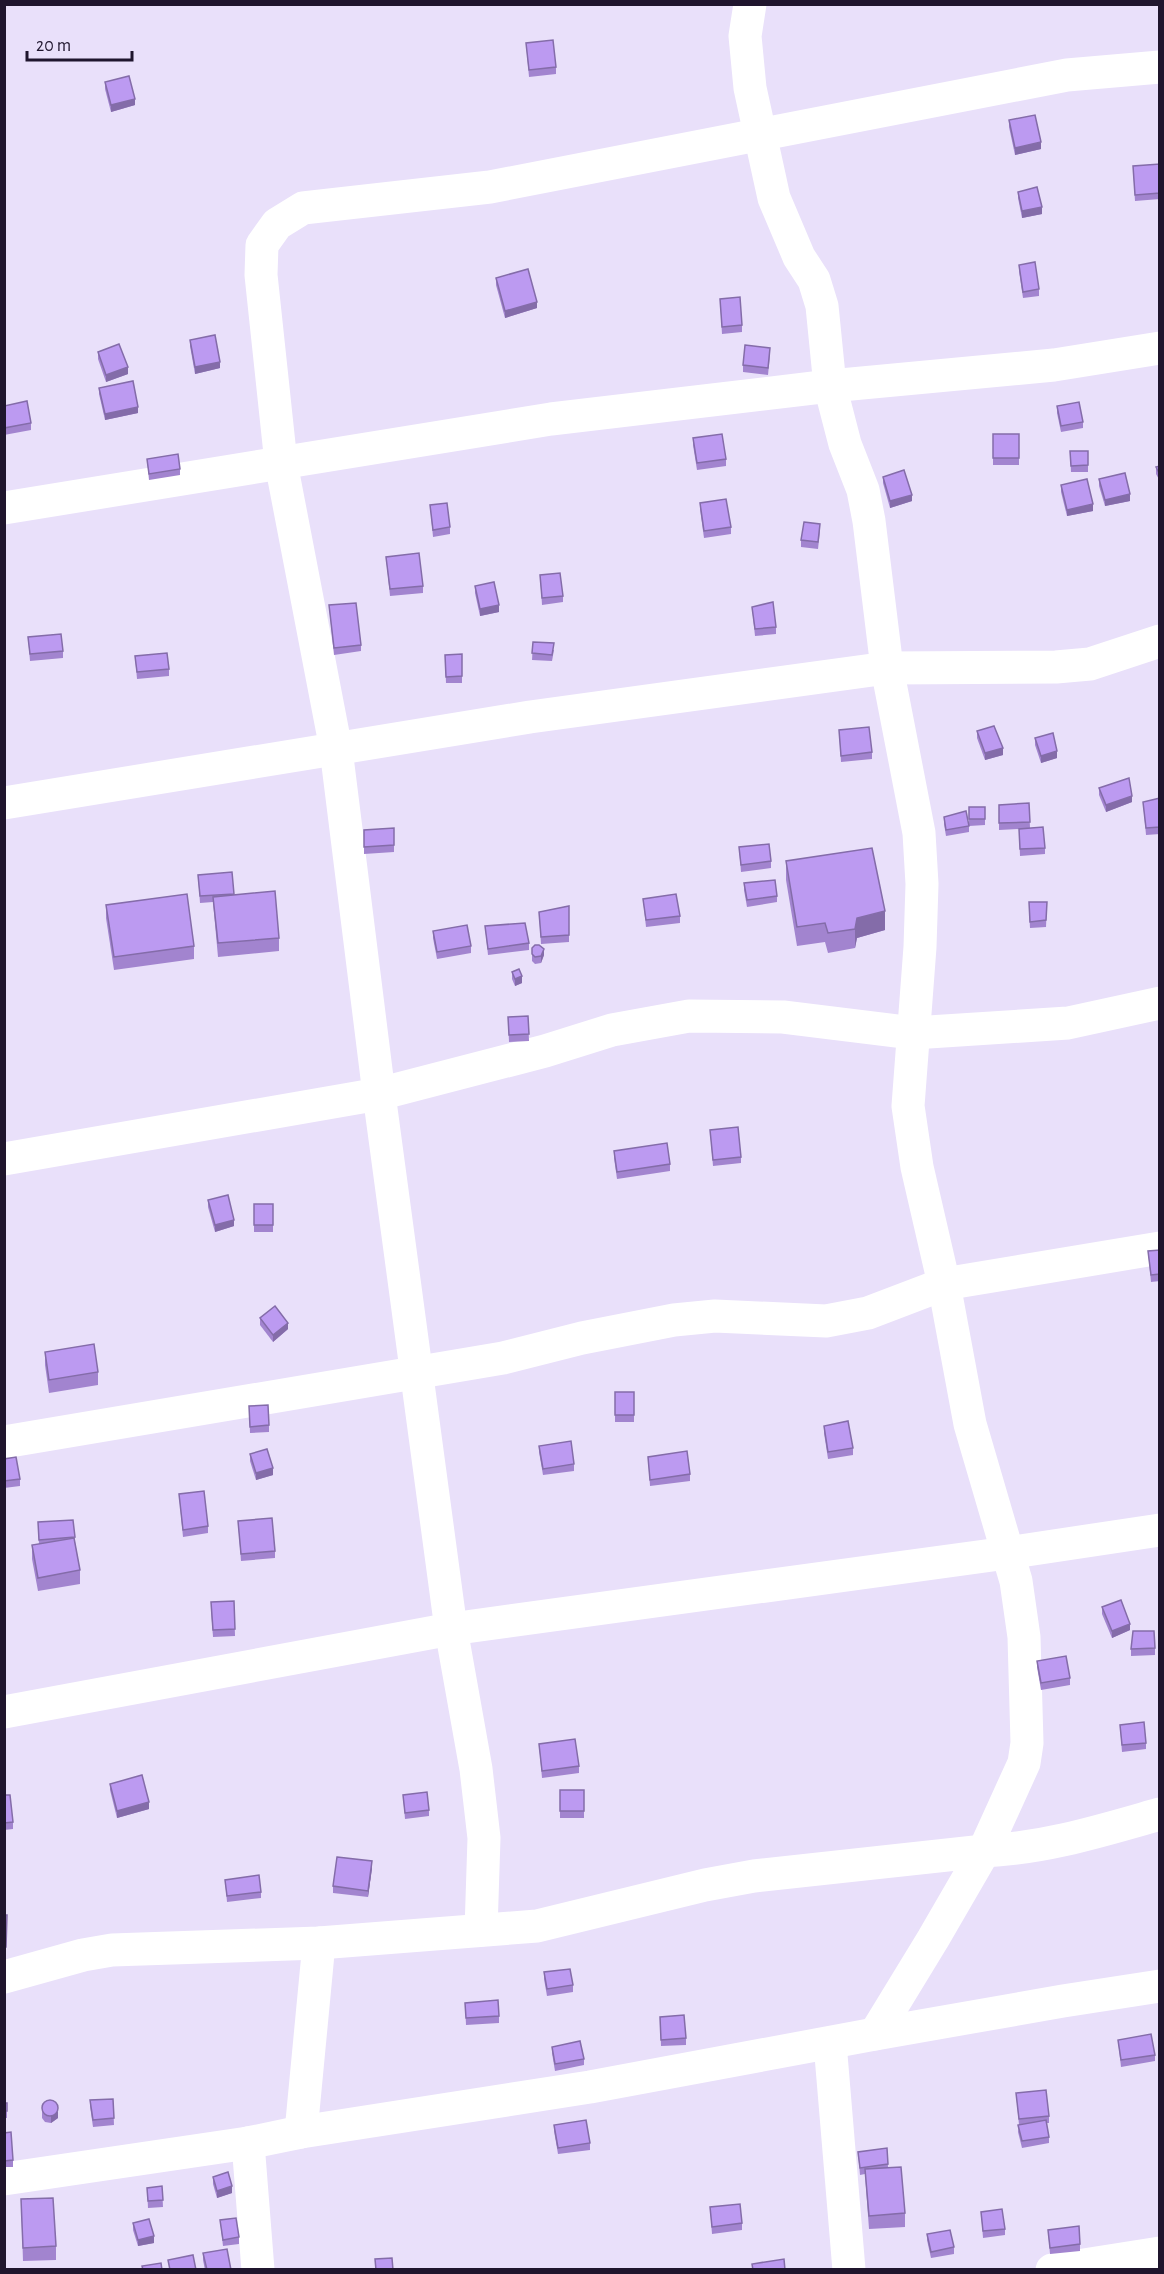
<svg xmlns="http://www.w3.org/2000/svg" width="1164" height="2274" font-family="'Alegreya Sans',sans-serif">
<style>
.lines{fill:none;stroke-linecap:round;stroke-linejoin:round}
.minor{stroke:#fff;stroke-width:33}
.wall{fill:#a284cf}
.shaded-wall{fill:#846ca9}
.building{fill:#bc9af1;stroke:#846ca9;stroke-width:1.5}
</style>
<rect width="100%" height="100%" fill="#e9e0fa"/>
<g class="lines">
<!-- minor -->
<g class="minor">
<polyline points="750,4 745,36 750,88 774,198 799,257 814,280 822,306 830,386 845,444 863,490 869,521 887,668 919,833 922,884 920,947 908,1106 917,1167 944,1284 970,1424 1016,1581 1024,1637 1027,1743 1024,1763 984,1851 933,1939 875,2034"/>
<polyline points="1160,67 1067,75 490,187 303,208 277,224 262,245 261,275 281,463 336,749 379,1094 545,1051 612,1030 689,1016 783,1017 913,1033 1068,1023 1160,1003"/>
<polyline points="4,508 551,419 830,386 1054,365 1160,348"/>
<polyline points="4,803 530,717 887,668 1056,667 1090,664 1160,641"/>
<polyline points="4,1159 379,1094 451,1629 476,1769 484,1838 481,1930"/>
<polyline points="4,1442 503,1358 582,1338 674,1320 715,1316 826,1321 868,1313 944,1284 1160,1248"/>
<polyline points="4,1712 451,1629 1007,1553 1160,1530"/>
<path d="M 4,1977 L 83,1955 L 112,1950 L 319,1943 L 537,1926 L 705,1885 L 754,1876 L 984,1851 C 1046,1848 1100,1831 1160,1814"/>
<polyline points="830,2043 849,2270"/>
<polyline points="301,2132 319,1943"/>
<polyline points="248,2143 258,2270"/>
<polyline points="4,2179 248,2143 301,2132 590,2087 875,2034 1063,2001 1160,1986"/>
<polyline points="1052,2270 1160,2253"/>
</g>
</g>
<!-- wall -->
<g class="wall">
<polygon points="526,43 556,67 556,74 529,77"/>
<polygon points="105,82 135,105 111,112 105,89"/>
<polygon points="1009,120 1041,149 1015,155 1009,127"/>
<polygon points="1160,164 1160,199 1135,201 1133,166"/>
<polygon points="1018,192 1042,214 1022,218 1018,198"/>
<polygon points="1019,265 1039,289 1039,296 1023,298 1019,271"/>
<polygon points="496,278 537,308 505,318 496,285"/>
<polygon points="720,299 742,325 742,332 722,334"/>
<polygon points="190,340 220,368 195,374 190,346"/>
<polygon points="98,352 128,374 106,382 98,359"/>
<polygon points="770,355 768,375 743,372 743,365"/>
<polygon points="99,388 138,413 105,420 99,394"/>
<polygon points="4,406 31,423 31,430 4,435"/>
<polygon points="1057,406 1083,422 1083,428 1061,432 1057,413"/>
<rect x="993" y="434" width="26" height="31"/>
<polygon points="693,438 726,459 726,466 697,470 693,445"/>
<polygon points="1070,451 1088,451 1088,472 1071,472"/>
<polygon points="147,459 180,469 180,475 149,480"/>
<polygon points="1160,466 1160,481 1156,474 1156,467"/>
<polygon points="883,477 912,501 890,508 883,483"/>
<polygon points="1099,479 1130,501 1105,506 1099,486"/>
<polygon points="1061,485 1093,511 1067,516 1061,492"/>
<polygon points="700,503 731,527 731,534 704,538 700,509"/>
<polygon points="430,505 450,527 450,534 433,537"/>
<polygon points="820,531 818,549 801,547 801,540"/>
<polygon points="386,557 423,586 423,593 390,596"/>
<polygon points="540,575 563,596 563,602 542,605"/>
<polygon points="475,586 499,612 480,616 475,593"/>
<polygon points="329,605 361,645 361,651 334,655"/>
<polygon points="752,607 776,627 776,634 755,636"/>
<polygon points="28,637 63,651 63,658 30,661"/>
<polygon points="533,642 554,650 552,661 532,660"/>
<polygon points="462,654 462,683 446,683 445,655"/>
<polygon points="135,656 169,669 169,676 137,679"/>
<polygon points="839,730 872,752 872,759 841,762"/>
<polygon points="977,731 1003,755 985,760 977,738"/>
<polygon points="1035,738 1057,758 1041,763 1035,745"/>
<polygon points="1099,788 1132,802 1106,812 1099,795"/>
<polygon points="1160,798 1160,834 1146,835 1143,802"/>
<polygon points="1029,803 1030,828 1045,848 1045,854 1020,856 1019,829 999,830 999,805"/>
<polygon points="969,807 985,807 985,825 969,826 969,832 946,836 944,824 944,817 969,823"/>
<polygon points="394,828 394,852 364,854 364,830"/>
<polygon points="739,847 771,861 771,868 741,872"/>
<polygon points="786,861 885,930 857,938 855,948 828,953 825,942 797,946 786,880"/>
<polygon points="198,875 234,895 279,938 279,951 218,957 213,902 200,903"/>
<polygon points="744,883 777,896 777,902 747,907 744,890"/>
<polygon points="643,899 680,916 680,923 646,927"/>
<polygon points="1047,902 1046,927 1030,928 1029,909"/>
<polygon points="106,905 194,946 194,959 114,970 106,918"/>
<polygon points="569,906 569,942 541,944 539,912"/>
<polygon points="485,926 529,943 529,950 488,955"/>
<polygon points="433,931 471,946 471,953 437,959 433,938"/>
<polygon points="532,948 544,955 541,963 535,964 532,961"/>
<polygon points="512,972 522,983 515,986 512,979"/>
<polygon points="528,1016 529,1041 509,1042 508,1017"/>
<polygon points="710,1130 741,1157 741,1163 713,1166"/>
<polygon points="614,1151 670,1164 670,1171 617,1179 614,1158"/>
<polygon points="208,1200 234,1226 215,1232 208,1207"/>
<rect x="254" y="1204" width="19" height="28"/>
<polygon points="1160,1250 1160,1281 1151,1282 1148,1251"/>
<polygon points="260,1318 288,1329 273,1342 260,1325"/>
<polygon points="45,1352 98,1372 98,1385 49,1393 45,1365"/>
<rect x="615" y="1392" width="19" height="30"/>
<polygon points="249,1406 269,1425 269,1432 250,1433"/>
<polygon points="824,1426 853,1448 853,1455 828,1459 824,1433"/>
<polygon points="539,1446 574,1464 574,1471 543,1475 539,1452"/>
<polygon points="250,1454 273,1475 256,1480 250,1461"/>
<polygon points="648,1457 690,1474 690,1481 650,1486"/>
<polygon points="4,1459 20,1479 20,1486 4,1488"/>
<polygon points="179,1494 208,1526 208,1533 183,1537"/>
<polygon points="73,1520 75,1542 80,1570 80,1584 38,1591 32,1559 32,1545 39,1544 38,1529"/>
<polygon points="238,1521 275,1551 275,1558 241,1561"/>
<polygon points="234,1601 235,1636 213,1637 211,1609"/>
<polygon points="1102,1607 1130,1630 1112,1638 1102,1614"/>
<polygon points="1155,1648 1155,1655 1131,1656 1131,1649"/>
<polygon points="1037,1661 1070,1678 1070,1685 1041,1690 1037,1667"/>
<polygon points="1120,1725 1146,1743 1146,1749 1122,1752"/>
<polygon points="539,1744 579,1766 579,1773 542,1778"/>
<polygon points="110,1784 149,1809 117,1818 110,1790"/>
<rect x="560" y="1790" width="24" height="28"/>
<polygon points="4,1795 13,1822 13,1829 4,1830"/>
<polygon points="403,1795 429,1810 429,1816 405,1819"/>
<polygon points="372,1868 368,1897 333,1893 333,1886"/>
<polygon points="225,1880 261,1892 261,1898 227,1902"/>
<polygon points="544,1972 573,1985 573,1992 547,1996 544,1979"/>
<polygon points="465,2003 499,2016 499,2023 466,2025"/>
<polygon points="660,2017 686,2038 686,2045 661,2046"/>
<polygon points="1118,2040 1155,2055 1155,2061 1121,2067"/>
<polygon points="552,2047 584,2059 584,2065 555,2071 552,2053"/>
<polygon points="1016,2093 1049,2116 1049,2123 1046,2123 1049,2137 1049,2143 1022,2148 1018,2132 1019,2125"/>
<polygon points="113,2099 114,2125 93,2127 90,2106 90,2100"/>
<rect x="4" y="2103" width="3" height="15"/>
<polygon points="42,2103 58,2118 51,2123 45,2122 42,2118"/>
<polygon points="554,2125 590,2143 590,2150 558,2154 554,2131"/>
<polygon points="4,2133 13,2160 13,2167 4,2167"/>
<polygon points="887,2148 888,2167 905,2213 905,2227 869,2229 865,2174 860,2175 858,2152"/>
<polygon points="213,2177 232,2193 217,2198 213,2184"/>
<polygon points="162,2186 163,2207 148,2208 147,2188"/>
<polygon points="21,2199 56,2246 56,2260 23,2261"/>
<polygon points="710,2207 742,2223 742,2230 712,2234"/>
<polygon points="981,2212 1005,2229 1005,2235 983,2238"/>
<polygon points="220,2220 239,2237 239,2244 223,2246"/>
<polygon points="133,2223 154,2243 138,2246 133,2230"/>
<polygon points="1048,2230 1080,2244 1080,2251 1050,2254"/>
<polygon points="927,2234 954,2247 954,2254 931,2258 927,2240"/>
<polygon points="203,2253 231,2270 205,2270 203,2260"/>
</g>
<!-- shaded-wall -->
<g class="shaded-wall">
<polygon points="135,99 135,105 111,112 111,105"/>
<polygon points="1041,142 1041,149 1015,155 1015,148"/>
<polygon points="1042,207 1042,214 1022,218 1022,211"/>
<polygon points="537,302 537,308 505,318 505,311"/>
<polygon points="220,362 220,368 195,374 195,367"/>
<polygon points="128,367 128,374 106,382 106,375"/>
<polygon points="138,407 138,413 105,420 105,414"/>
<polygon points="1130,494 1130,501 1105,506 1105,500"/>
<polygon points="912,495 912,501 890,508 890,501"/>
<polygon points="1093,504 1093,511 1067,516 1067,510"/>
<polygon points="499,605 499,612 480,616 480,609"/>
<polygon points="1003,748 1003,755 985,760 985,753"/>
<polygon points="1057,751 1057,758 1041,763 1041,756"/>
<polygon points="1132,796 1132,802 1106,812 1106,805"/>
<polygon points="885,911 885,930 857,938 855,948 855,929 857,918"/>
<polygon points="544,949 544,955 541,963 541,956"/>
<polygon points="522,976 522,983 515,986 515,979"/>
<polygon points="234,1220 234,1226 215,1232 215,1225"/>
<polygon points="288,1323 288,1329 273,1342 273,1335"/>
<polygon points="273,1468 273,1475 256,1480 256,1473"/>
<polygon points="1130,1624 1130,1630 1112,1638 1112,1631"/>
<polygon points="149,1802 149,1809 117,1818 117,1811"/>
<polygon points="372,1861 372,1868 368,1897 368,1891"/>
<polygon points="58,2111 58,2118 51,2123 51,2116"/>
<polygon points="232,2186 232,2193 217,2198 217,2191"/>
<polygon points="154,2236 154,2243 138,2246 138,2240"/>
</g>
<!-- building -->
<g class="building">
<polygon points="553,40 556,67 529,70 526,43"/>
<polygon points="129,76 135,99 111,105 105,82"/>
<polygon points="1035,115 1041,142 1015,148 1009,120"/>
<polygon points="1160,164 1160,193 1135,195 1133,166"/>
<polygon points="1037,187 1042,207 1022,211 1018,192"/>
<polygon points="1035,262 1039,289 1023,292 1019,265"/>
<polygon points="528,269 537,302 505,311 496,278"/>
<polygon points="740,297 742,325 722,327 720,299"/>
<polygon points="215,335 220,362 195,367 190,340"/>
<polygon points="119,344 128,367 106,375 98,352"/>
<polygon points="745,345 770,348 768,368 743,365"/>
<polygon points="133,381 138,407 105,414 99,388"/>
<polygon points="27,401 31,423 4,428 4,406"/>
<polygon points="1079,402 1083,422 1061,426 1057,406"/>
<polygon points="722,434 726,459 697,463 693,438"/>
<rect x="993" y="434" width="26" height="24"/>
<polygon points="1070,451 1088,451 1088,465 1071,466"/>
<polygon points="178,454 180,469 149,474 147,459"/>
<polygon points="1160,466 1160,475 1156,467"/>
<polygon points="904,470 912,495 890,501 883,477"/>
<polygon points="1125,473 1130,494 1105,500 1099,479"/>
<polygon points="1087,479 1093,504 1067,510 1061,485"/>
<polygon points="726,499 731,527 704,531 700,503"/>
<polygon points="447,503 450,527 433,530 430,505"/>
<polygon points="804,522 820,524 818,542 801,540"/>
<polygon points="419,553 423,586 390,589 386,557"/>
<polygon points="560,573 563,596 542,598 540,575"/>
<polygon points="494,582 499,605 480,609 475,586"/>
<polygon points="773,602 776,627 755,629 752,607"/>
<polygon points="356,603 361,645 334,648 329,605"/>
<polygon points="61,634 63,651 30,654 28,637"/>
<polygon points="533,642 554,643 552,655 532,653"/>
<polygon points="167,653 169,669 137,672 135,656"/>
<polygon points="462,654 462,676 446,677 445,655"/>
<polygon points="994,726 1003,748 985,753 977,731"/>
<polygon points="869,727 872,752 841,756 839,730"/>
<polygon points="1053,733 1057,751 1041,756 1035,738"/>
<polygon points="1129,778 1132,796 1106,805 1099,788"/>
<polygon points="1160,798 1160,827 1146,828 1143,802"/>
<polygon points="1029,803 1030,822 999,823 999,805"/>
<rect x="969" y="807" width="16" height="12"/>
<polygon points="966,811 969,826 946,830 944,817"/>
<polygon points="1043,827 1045,848 1020,849 1019,829"/>
<polygon points="394,828 394,845 364,847 364,830"/>
<polygon points="769,844 771,861 741,865 739,847"/>
<polygon points="872,848 885,911 857,918 855,929 828,933 825,923 797,927 786,861"/>
<polygon points="232,872 234,894 200,896 198,875"/>
<polygon points="775,880 777,896 747,900 744,883"/>
<polygon points="275,891 279,938 218,943 213,897"/>
<polygon points="187,894 194,946 114,957 106,905"/>
<polygon points="676,894 680,916 646,920 643,899"/>
<polygon points="1029,902 1047,902 1046,920 1030,922"/>
<polygon points="569,906 569,935 541,937 539,912"/>
<polygon points="525,923 529,943 488,949 485,926"/>
<polygon points="467,925 471,946 437,952 433,931"/>
<polygon points="535,945 539,945 544,949 541,956 535,957 532,954 532,948"/>
<polygon points="519,969 522,976 515,979 512,972"/>
<polygon points="528,1016 529,1034 509,1035 508,1017"/>
<polygon points="738,1127 741,1157 713,1160 710,1130"/>
<polygon points="667,1143 670,1164 617,1172 614,1151"/>
<polygon points="228,1195 234,1220 215,1225 208,1200"/>
<rect x="254" y="1204" width="19" height="21"/>
<polygon points="1160,1250 1160,1274 1151,1275 1148,1251"/>
<polygon points="275,1306 288,1323 273,1335 260,1318"/>
<polygon points="94,1344 98,1372 49,1380 45,1352"/>
<rect x="615" y="1392" width="19" height="23"/>
<polygon points="268,1405 269,1425 250,1427 249,1406"/>
<polygon points="848,1421 853,1448 828,1452 824,1426"/>
<polygon points="571,1441 574,1464 543,1469 539,1446"/>
<polygon points="267,1449 273,1468 256,1473 250,1454"/>
<polygon points="687,1451 690,1474 650,1480 648,1457"/>
<polygon points="16,1457 20,1479 4,1481 4,1459"/>
<polygon points="204,1491 208,1526 183,1530 179,1494"/>
<polygon points="272,1518 275,1551 241,1554 238,1521"/>
<polygon points="73,1520 75,1537 39,1540 38,1522"/>
<polygon points="74,1538 80,1570 38,1578 32,1545"/>
<polygon points="1121,1600 1130,1624 1112,1631 1102,1607"/>
<polygon points="234,1601 235,1629 213,1630 211,1602"/>
<polygon points="1133,1631 1154,1631 1155,1648 1131,1649"/>
<polygon points="1066,1656 1070,1678 1041,1683 1037,1661"/>
<polygon points="1144,1722 1146,1743 1122,1745 1120,1725"/>
<polygon points="575,1739 579,1766 542,1771 539,1744"/>
<polygon points="142,1775 149,1802 117,1811 110,1784"/>
<rect x="560" y="1790" width="24" height="21"/>
<polygon points="427,1792 429,1810 405,1813 403,1795"/>
<polygon points="4,1795 10,1795 13,1822 4,1823"/>
<polygon points="337,1857 372,1861 368,1891 333,1886"/>
<polygon points="259,1875 261,1892 227,1896 225,1880"/>
<polygon points="4,1915 7,1915 6,1947 4,1947"/>
<polygon points="570,1969 573,1985 547,1989 544,1972"/>
<polygon points="498,2000 499,2016 466,2018 465,2003"/>
<polygon points="684,2015 686,2038 661,2040 660,2017"/>
<polygon points="1151,2034 1155,2055 1121,2060 1118,2040"/>
<polygon points="580,2041 584,2059 555,2064 552,2047"/>
<polygon points="1046,2090 1049,2116 1019,2119 1016,2093"/>
<polygon points="113,2099 114,2118 93,2120 90,2100"/>
<circle cx="50" cy="2108" r="8"/>
<rect x="4" y="2103" width="3" height="8"/>
<polygon points="586,2120 590,2143 558,2148 554,2125"/>
<polygon points="1046,2120 1049,2137 1022,2141 1018,2125"/>
<polygon points="11,2132 13,2160 4,2161 4,2133"/>
<polygon points="887,2148 888,2164 860,2168 858,2152"/>
<polygon points="901,2167 905,2213 869,2216 865,2169"/>
<polygon points="228,2172 232,2186 217,2191 213,2177"/>
<polygon points="162,2186 163,2200 148,2201 147,2188"/>
<polygon points="53,2198 56,2246 23,2248 21,2199"/>
<polygon points="740,2204 742,2223 712,2227 710,2207"/>
<polygon points="1002,2209 1005,2229 983,2231 981,2212"/>
<polygon points="236,2218 239,2237 223,2240 220,2220"/>
<polygon points="149,2219 154,2236 138,2240 133,2223"/>
<polygon points="1079,2226 1080,2244 1050,2248 1048,2230"/>
<polygon points="950,2230 954,2247 931,2252 927,2234"/>
<polygon points="227,2249 231,2270 207,2270 203,2253"/>
<polygon points="193,2255 196,2270 170,2270 168,2260"/>
<polygon points="392,2258 393,2270 376,2270 375,2259"/>
<polygon points="784,2259 785,2270 753,2270 752,2264"/>
<polygon points="161,2263 162,2270 143,2270 142,2266"/>
</g>
<!-- border -->
<rect width="1164" height="2274" fill="none" stroke="#1f152d" stroke-width="12"/>
<!-- scale -->
<path d="M27 51v9h105v-9" fill="none" stroke="#1f152d" stroke-width="3"/>
<text x="36" y="51" font-size="18" fill="#1f152d" stroke="#e9e0fa" stroke-width="4.5" paint-order="stroke">20 m</text>
</svg>
